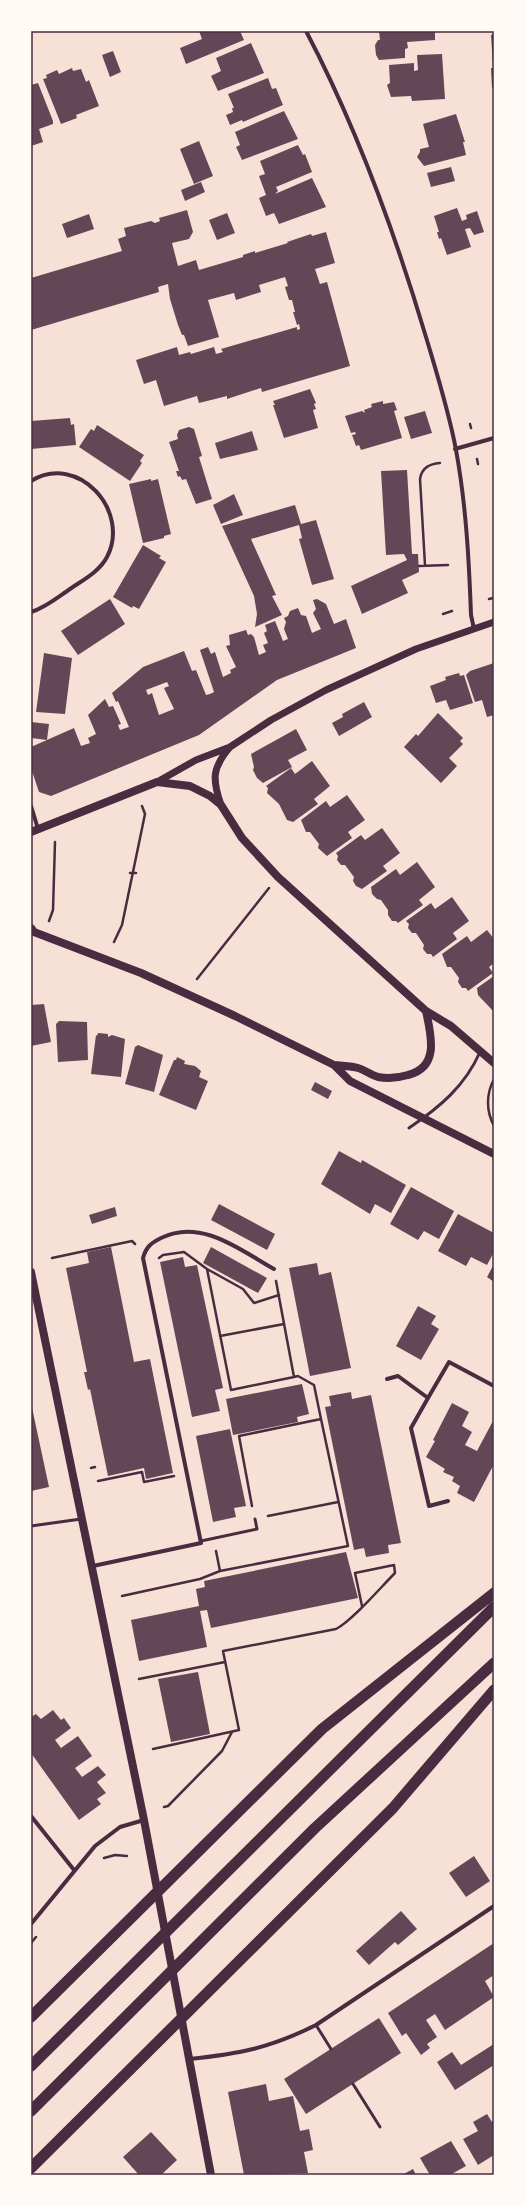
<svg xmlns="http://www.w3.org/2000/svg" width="525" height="2206" viewBox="0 0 525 2206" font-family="'Fira Sans Condensed',sans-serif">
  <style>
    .building { fill: #644757; fill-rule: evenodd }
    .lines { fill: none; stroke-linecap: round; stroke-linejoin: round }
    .path { stroke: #4a2c40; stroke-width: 2.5 }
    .service { stroke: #4a2c40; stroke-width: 3 }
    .minor { stroke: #4a2c40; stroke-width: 4 }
    .tertiary { stroke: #4a2c40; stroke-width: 7 }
    .secondary { stroke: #4a2c40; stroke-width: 8 }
    .trunk { stroke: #4a2c40; stroke-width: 11 }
    .neatline { fill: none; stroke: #4a2c40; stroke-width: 1.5 }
  </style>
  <rect width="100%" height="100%" fill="#f7e1d7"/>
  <!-- building -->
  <path class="building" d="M199 31H240L244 40 186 64 180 48 202 39Z
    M379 31H435V40L407 42 408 48 405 49V58L379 60 376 55 375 45 378 40H380Z
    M494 34V66H493L491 35Z
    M251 43 264 73 218 91 211 76 221 71 216 58Z
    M113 51 121 72 110 77 102 55Z
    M442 54 445 99 412 101 411 96 391 97 387 85 390 83 389 65 414 63V71L418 70 417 55Z
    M72 68 73 71 81 69 86 82 89 80 99 106 76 115 77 118 61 124 43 79 47 78 46 75 57 70 59 74Z
    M491 68H494V87L492 88Z
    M268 78 272 89 276 88 283 105 243 122 242 120 230 125 226 115 233 112 232 108H234L228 94Z
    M38 83 53 121V124L39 129 43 142 31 146V85Z
    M284 111 298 139 242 160 236 147 240 145 235 132Z
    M456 114 465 142H463L466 155 424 166 417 157 420 152V149L429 147 423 124Z
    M199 141 213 176 194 184 180 149Z
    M298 145 303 155 305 154 312 172 276 187 278 191 275 194 312 178 326 207 279 224 274 213 266 216 259 198 266 195 259 176 265 174 260 161Z
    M451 167 455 181 431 187 427 173Z
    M201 182 205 192 185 201 181 190Z
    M457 208 462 221 467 219 466 215 477 211 484 232 474 235 470 228 465 229 471 247 447 255 441 238 439 239 437 232H439L434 216Z
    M187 210 193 232 189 239 172 243 178 266 196 260 199 270 243 257V255L255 251V253L288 243 287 242 311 234 312 236 326 232 335 263 315 269 320 284 327 282 350 366 262 392 261 388 227 399V396L199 403 197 396 164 406 156 380 144 384 136 360 177 347 179 355 190 352 191 354 214 347 216 354 223 352 221 349 297 327V330L300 329 299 324 297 325 293 312H295L292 300H289L285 287 288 286 285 277 259 285 261 292 236 300 234 293 208 300 219 337 188 346 184 335H182L178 325 170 299 168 284 158 287 159 292 31 330V278L122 251 118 239 126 236 124 228 151 221 155 223 160 221 159 218Z
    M227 213 235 233 217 240 209 220Z
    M89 214 94 229 67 238 62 224Z
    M310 389 316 403 314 404 316 409 313 410 318 428 284 438 273 405H275L273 401Z
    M383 401V404L394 402 397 410 394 411 402 438 361 450 359 445 356 446 352 435 356 434 355 432 351 433 345 416 362 411 365 413 364 410 372 407 371 404Z
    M425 411 432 433 411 439 404 417Z
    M70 418 71 425 74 424 76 445 31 449V421Z
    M97 425 144 455 140 461 142 463 130 481 79 447 91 429 94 431Z
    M189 427 194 429 202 456 199 457 212 499 196 504 186 479 182 480 180 476 178 477 176 471H179L169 442 178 439 177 435 179 430Z
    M252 431 258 450 220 459 215 443Z
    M407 470 412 554H418L419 572 402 580 408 593 362 614 351 586 407 560 404 554 386 555 381 471Z
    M151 479V481L158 479 171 534 164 536V538L143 543 129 484Z
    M234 494 243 515 221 524 213 505Z
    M295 505 301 524 316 520 334 579 312 585 299 539 302 538 299 525 251 539 276 595 272 596 282 615 255 627 257 614 254 596 222 526Z
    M143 545 161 556 159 558 166 562 139 609 133 606 132 608 113 597Z
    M110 599 125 624 78 655 61 631Z
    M317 599 326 604 334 624 346 619 356 648 277 680 199 735 51 796 39 792 31 768V747L74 728 81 746 90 743 88 738 96 734 88 715 105 699 109 707 113 706 121 724 118 725 120 730 129 727 118 701 116 702 112 693 143 667 184 651 192 671 196 670 206 695 210 694 214 692 200 650 208 647 211 654 215 652 223 677 231 673 230 670 236 667 226 646 230 645 229 635 246 630 248 635 251 634 254 637 259 655 266 652 263 645 268 643 264 633 267 631 265 625 275 621 283 641 288 639 284 629 286 622 284 618 288 616 290 611 298 608 301 615 306 616 312 633 321 629 313 613 316 609 313 600ZM167 682 169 686 164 688 174 709 159 715 152 693 148 695 146 690Z
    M44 653 72 658 65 714 36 712Z
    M494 663V715L487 717 482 700 475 702 466 675 470 671Z
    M459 673 460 676 464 675 473 703 450 710 446 700 436 703 430 686 446 680 445 677Z
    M364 702 372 717 339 736 332 723 343 717 342 714Z
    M438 713 463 738 460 741 463 744 449 758 457 766 441 783 404 747 416 734 418 736Z
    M31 722 49 724 47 740 31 738Z
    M296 729 307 750 288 760 292 767 263 783 257 778 253 770 254 767 251 754Z
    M312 761 330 786 314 799 318 804 293 822 287 820 279 804 267 793 268 788 266 786 291 768 295 774Z
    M347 795 365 820 348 832 352 838 327 856 318 848 319 844 310 832H306L301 820 326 801 330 807Z
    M382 828 400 853 383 866 387 871 362 889 356 886 353 881 354 877 345 865H341L337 860 338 856 336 853 361 835 365 840Z
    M417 862 435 887 419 900 423 905 398 923 396 921H392L388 915V910L381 900 377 899 372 894 371 887 396 869 400 875Z
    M452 897 469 921 453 933 457 939 433 957 431 954H427L423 949 424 945 416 933H412L408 928 409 924 406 921 431 903 435 909Z
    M487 930 494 939V963L489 967 493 973 468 991 466 988H462L458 982 459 978 451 967H447L442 954 467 936 471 942Z
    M494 976V1012L478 995 477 988Z
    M44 1004 51 1042 31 1046V1005Z
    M59 1021 87 1022 88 1060 58 1062 56 1024Z
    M98 1033 108 1034V1037L112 1035 125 1039 121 1077 91 1074 96 1035 97 1036Z
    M138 1045 163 1055 154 1092 125 1084 135 1047Z
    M177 1057 185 1061 184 1064 195 1066 201 1071 199 1077 208 1081 196 1110 159 1095 174 1060H176Z
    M315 1082 332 1091 328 1099 311 1090Z
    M339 1151 361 1163 362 1160 406 1185 391 1213 375 1204 370 1214 321 1184Z
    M411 1187 454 1211 439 1239 424 1231 418 1240 390 1224Z
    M219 1204 275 1234 267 1250 211 1220Z
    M115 1207 117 1216 92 1224 89 1215Z
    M458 1214 494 1233V1252L487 1265 471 1257 466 1266 438 1251Z
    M111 1247 134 1362 150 1359 173 1473 146 1479 144 1468 108 1476 90 1389 88 1390 84 1372H87L66 1268 89 1263 87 1252Z
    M211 1247 267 1278 258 1293 203 1263Z
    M183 1257 185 1267 197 1265 223 1388 215 1390 220 1411 192 1417 160 1262Z
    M317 1263 319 1275 331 1272 351 1368 310 1376 289 1268Z
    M494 1264V1282L487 1277Z
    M418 1306 436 1316 431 1324 439 1329 421 1360 396 1346Z
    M302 1384 309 1414 297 1417 298 1422 233 1435 226 1399Z
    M351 1392 352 1399 371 1395 401 1543 388 1545 389 1553 366 1557 364 1548 354 1550 325 1407 331 1406 329 1396Z
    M31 1403 49 1487 31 1491Z
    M452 1403 469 1412 462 1426 472 1432 465 1445 477 1451 494 1419V1464L474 1502 457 1493 460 1486 452 1481 454 1477 443 1472 445 1469 426 1457 435 1441 433 1440Z
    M230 1429 246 1506 234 1508 236 1517 213 1522 196 1436Z
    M346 1552 358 1598 211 1628 207 1610 200 1611 207 1647 139 1661 131 1620 199 1606 196 1589 205 1587 204 1581Z
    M198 1672 210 1734 171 1742 158 1679Z
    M53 1710 61 1720 64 1718 71 1728 55 1740 61 1748 78 1736 92 1756 75 1768 82 1777 98 1766 106 1775 97 1782 106 1793 97 1799 101 1804 79 1820 31 1753V1717L36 1714 41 1719Z
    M474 1856 490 1881 466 1897 449 1873Z
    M401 1911 417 1929 398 1945 395 1942 369 1965 356 1951Z
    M494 1943V1975L485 1981 494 1997 445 2030 435 2014 426 2020 437 2037 427 2044 430 2048 421 2055 406 2033 402 2036 388 2013Z
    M379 2018 401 2053 306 2114 284 2079Z
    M494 2044V2065L455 2090 437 2062 452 2052 461 2065Z
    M266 2084 269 2101 293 2096 300 2131 309 2129 313 2150 304 2152 308 2173 244 2175 228 2092Z
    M487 2114 492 2122 494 2121V2155L478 2165 463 2139 478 2131 473 2122Z
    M151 2132 177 2160 161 2175H139L123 2157Z
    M451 2141 466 2166 450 2175H430L420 2158Z
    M413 2169 416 2175H402Z"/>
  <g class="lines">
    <!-- path -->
    <path class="path" d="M470 424 471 428
      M477 459 478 464
      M425 565 420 479C422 467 430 464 440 463
      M419 566 448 565
      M489 599 493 598
      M443 614 452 611
      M130 873H136
      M49 921 53 910 55 842
      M114 942 122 925 145 814 142 806
      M197 979 269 888
      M494 1079C486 1094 486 1111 494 1126
      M52 1258 132 1241 135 1244
      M159 1258 163 1255 184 1252 207 1269 243 1289 254 1303 279 1295
      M207 1269 231 1390 294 1377 276 1281
      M220 1336 284 1324
      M294 1377 298 1376 314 1385 321 1419
      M91 1468 95 1467
      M98 1481 142 1472 144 1482 174 1476
      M268 1516 338 1502
      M216 1551 220 1571 348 1546 321 1419 239 1436 252 1506
      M122 1596 200 1579 220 1571
      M139 1679 225 1662
      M153 1749 239 1730 223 1651 336 1629C353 1620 380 1588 395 1573L394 1565 355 1573 362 1606
      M164 1807 168 1806 222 1751 232 1732
      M104 1858 115 1855 127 1856
      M31 1943 36 1937"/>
    <!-- service -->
    <path class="service" d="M409 1128C440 1107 465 1086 480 1052
      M31 1526 81 1519
      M201 1541 257 1529 255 1519
      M316 2025 331 2049
      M353 2084 380 2127"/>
    <!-- minor -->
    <path class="minor" d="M306 31C357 128 395 233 426 337 437 374 449 412 456 450 466 504 469 560 471 615L474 629
      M455 449 494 438
      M31 481C78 452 131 511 107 557 99 572 83 580 70 589 58 597 45 608 31 612
      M31 806 38 829
      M387 1379 398 1376 428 1398 449 1362 494 1386
      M428 1398 411 1428 429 1506 448 1501
      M93 1566 201 1543 143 1258C146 1247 151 1243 161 1238 201 1218 240 1250 274 1269
      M31 1816 74 1870
      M31 1924 95 1846 120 1827 144 1820
      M189 2059C239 2054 270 2048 316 2025L494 1906"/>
    <!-- tertiary -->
    <path class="tertiary" d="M157 782 196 760 230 747 271 720 326 690 416 649 494 622
      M221 805C212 779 212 768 230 747"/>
    <!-- secondary -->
    <path class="secondary" d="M31 832 157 782 190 786 210 796 221 805 242 838 278 877 426 1011 451 1026 494 1063
      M31 928 34 932 141 973 235 1016 334 1065 350 1081 494 1154
      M334 1065C341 1066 351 1066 358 1068 365 1070 371 1075 378 1077 389 1079 398 1078 408 1075 440 1067 431 1035 426 1011
      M31 1272 144 1820 211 2175"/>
    <!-- trunk -->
    <path class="trunk" d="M31 2017 322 1729 494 1593
      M31 2066 494 1607
      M31 2111 315 1828 494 1663
      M31 2168 393 1808 494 1690"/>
  </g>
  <!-- border -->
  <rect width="525" height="2206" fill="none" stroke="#fffaf5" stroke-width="64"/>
  <rect x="32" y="32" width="461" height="2142" class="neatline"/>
</svg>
